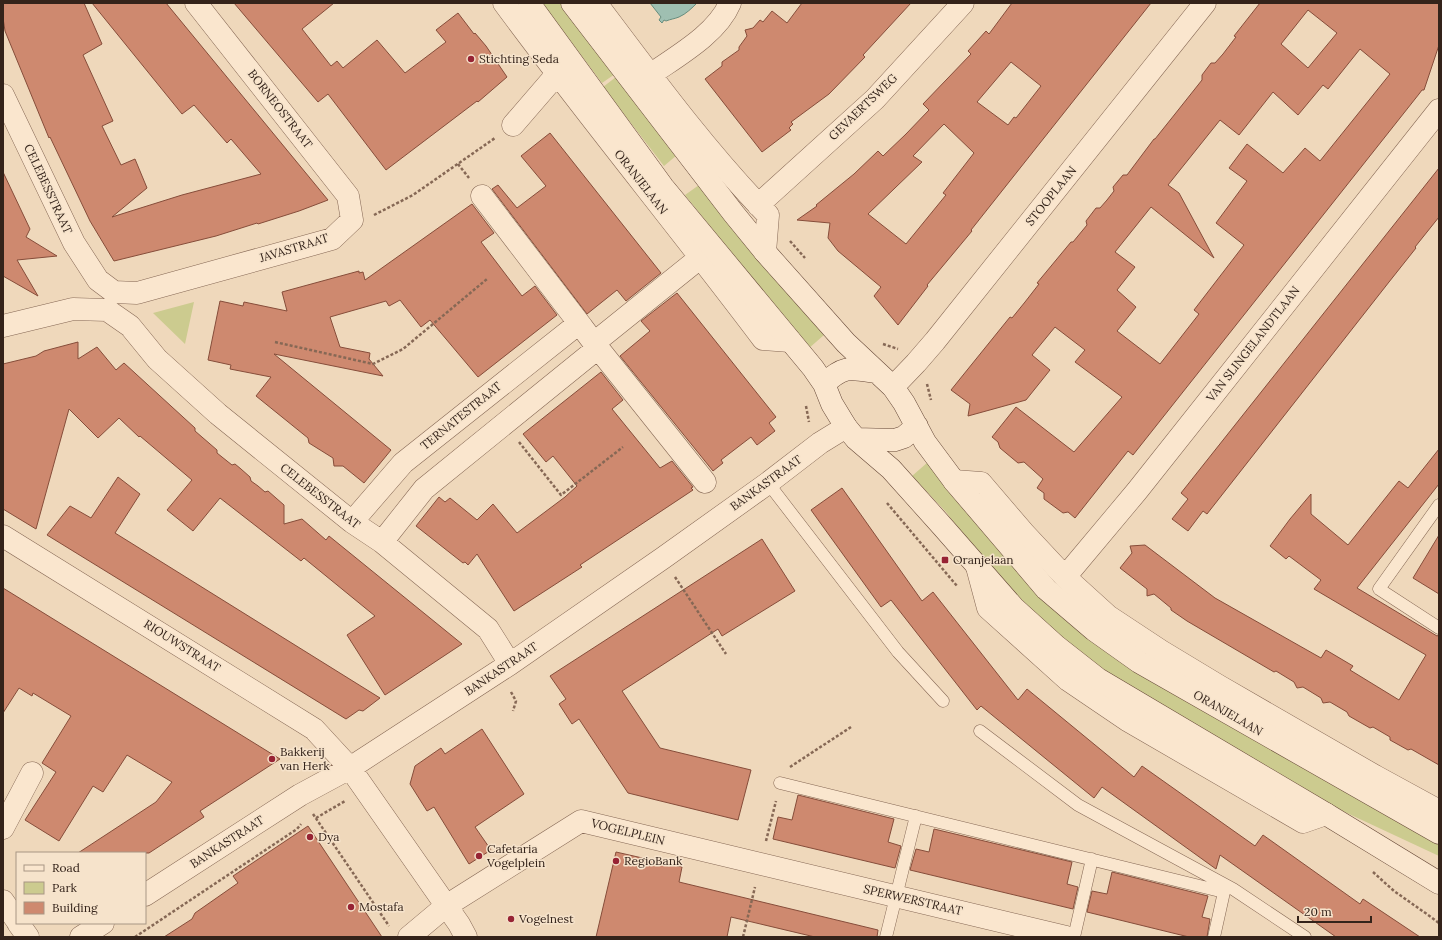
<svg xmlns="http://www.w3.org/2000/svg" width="1442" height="940" viewBox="0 0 1442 940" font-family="Lora,serif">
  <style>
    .green { fill: #cccb8f }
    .water { fill: #9fbfb1; stroke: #678d7e }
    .building { fill: #ce896f; stroke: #864d3a; fill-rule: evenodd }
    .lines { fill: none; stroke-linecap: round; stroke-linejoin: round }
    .lane-casing { stroke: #866855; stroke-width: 13 }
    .street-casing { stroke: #866855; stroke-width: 23 }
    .secondary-casing { stroke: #674938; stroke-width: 23 }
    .path { stroke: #866855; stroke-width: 2.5; stroke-dasharray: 3 2; stroke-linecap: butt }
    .lane { stroke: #fae6ce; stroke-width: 12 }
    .street { stroke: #fae6ce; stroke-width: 22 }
    .secondary { stroke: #fae6ce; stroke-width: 22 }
    .poi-dot { fill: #972334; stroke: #f6e3cb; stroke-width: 1.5 }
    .labels { text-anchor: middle; stroke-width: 3; stroke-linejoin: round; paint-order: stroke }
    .poi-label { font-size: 12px; fill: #34231a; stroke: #f6e3cb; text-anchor: start }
    .street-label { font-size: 12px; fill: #34231a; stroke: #f6e3cb }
  </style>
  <rect width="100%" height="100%" fill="#efd8bb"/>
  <!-- green -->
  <path class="green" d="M542 3H562L615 74 602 83Z
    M616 77 677 155 664 166 603 87Z
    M699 185 824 335 808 349 685 195Z
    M194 302 185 344 153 313Z
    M928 462 985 532 1289 757 1439 844V856L1334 807 1097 667 1037 617 968 541 946 512 912 476Z"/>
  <!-- water -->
  <path class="water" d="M650 3H697C692 8 686 14 679 17 674 19 671 19 666 21L664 20 662 23 659 20 661 17Z"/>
  <!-- building -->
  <path class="building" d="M3 3H84L102 44 83 55 113 121 102 126 121 165 135 159 147 188 112 217 182 195 261 174 231 139 227 143 194 105 182 114 92 3H166L328 200 299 211 258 224 257 223 216 236 114 261 90 221 50 137 49 138 5 31 3 18Z
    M234 3H334L302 29 331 66 337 61 343 68 377 40 405 73 446 42 436 30 458 13 474 34 475 33 486 46 507 77 478 102 477 101 386 170 328 94 318 102Z
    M802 3H911L863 55 865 57 829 94 791 122 793 124 789 128 791 130 762 152 705 79 722 66V62L739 50V47L747 36 745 30 753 28 760 20 763 22 772 11 787 23Z
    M1012 3H1151L971 230 972 231 927 285 928 286 898 325 874 296 881 287 838 251 828 238 830 223 797 220 817 206 816 205 854 174 878 151 883 156 906 134 929 110 923 104 971 54 968 51 986 31 989 34ZM1011 62 1041 86 1016 118 1014 117 1008 125 977 102ZM944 124 974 153 943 193 946 195 906 244 868 214 922 162 913 156Z
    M1260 3H1439V45L1424 90H1422L1419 94 1133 455 1128 451 1075 518 1068 512 1063 513 1044 499V493L1037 488 1043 479 1024 462 1018 463 1000 448 998 442 992 437 1016 407 1074 452 1122 397 1075 362 1085 350 1055 327 1032 355 1050 370 1026 400 968 416 970 404 951 390 1010 317 1012 318 1025 302 1039 284 1037 283 1071 242H1073L1087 225 1086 221 1096 208H1100L1107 200 1114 191 1113 187 1123 175H1127L1154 139H1155L1175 114 1202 80V75L1211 63H1215L1223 54 1236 37 1234 36ZM1308 10 1337 33 1308 68 1281 44ZM1360 49 1390 74 1320 161 1305 148 1283 173 1247 144 1229 168 1247 181 1216 223 1244 245 1194 310 1199 314 1160 364 1117 331 1136 307 1117 290 1135 267 1115 252 1151 207 1214 258 1179 193 1168 185 1220 120 1239 135 1273 92 1298 115 1323 85 1328 89Z
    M550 133 661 273 626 301 617 290 587 314 492 189 498 185 517 208 546 186 521 156Z
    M1439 168V217L1415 247 1416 248 1389 282 1207 514 1203 511 1188 531 1172 519 1188 499 1181 493Z
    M3 172 30 229 26 237 57 256 17 260 38 296 3 276Z
    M472 204 494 233 481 242 522 296 535 286 557 315 478 377 430 320 421 327 400 300 389 306 386 301 330 317 340 347 370 353 369 359 383 376 274 354 391 450 364 483 343 466H334L333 458 309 443 308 438 256 396 271 377 230 369 231 365 208 360 220 301 243 306 244 302 287 311 282 292 359 271V273L363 272 365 280Z
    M677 293 776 417 769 423 775 431 757 445 751 437 721 460 723 463 713 471 620 356 650 331 641 321Z
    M78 342V359L97 347 116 370 124 363 195 428V431L217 450V453L232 465 235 464 241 469 250 477 251 481 258 486 265 492 268 491 284 505V524L302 519 326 540 329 536 462 644 385 695 347 635 375 616 304 558 301 561 220 498 193 531 167 510 192 480 140 436 139 437 119 418 98 438 69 409 36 529 3 509V364L36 356 44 351Z
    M601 372 623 400 612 409 660 468 672 461 693 487 691 488 693 490 580 565 582 567 514 611 477 554 468 565 465 562 463 563 416 526 439 497 445 502 450 498 477 520 493 504 517 533 565 497 577 486 553 456 546 462 523 434Z
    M1439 449V484L1357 588 1437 636 1439 635V765L1411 749 1408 750 1390 740V737L1373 727 1370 728 1349 716 1347 712 1330 702 1323 703 1321 698 1303 687 1297 688 1294 682 1276 671 1274 672 1187 621 1171 610V608L1154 594 1147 596V589L1120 568 1132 553 1130 546 1145 545 1215 598 1321 658 1326 650 1353 666 1350 670 1399 700 1426 655 1314 589 1321 580 1289 556 1286 559 1270 546 1290 519 1311 494V514L1348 545 1399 481 1408 488Z
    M118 477 140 494 115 533 380 698 363 711 359 710 346 719 47 535 70 506 91 518Z
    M842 488 922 601 933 592 1018 700 1027 689 1134 777 1142 766 1255 846 1263 835 1360 904 1363 899 1420 937H1336L1220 855 1216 869 1102 787 1094 798 981 706 977 710 891 600 881 607 811 510Z
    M1439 535V594L1413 578Z
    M762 539 795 591 722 636 718 629 622 691 660 748 751 770 738 820 628 793 579 719 572 724 559 704 566 699 550 676Z
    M3 588 225 725 280 759 200 811 204 817 149 853H78L156 802 172 782 127 755 103 792 93 786 59 841 25 820 56 772 42 763 71 716 33 693 32 696 19 688 3 713Z
    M482 729 524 794 475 827 491 850 469 864 434 807 427 811 410 784 415 766 441 748 445 754Z
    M798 795 894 819 888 842 901 846 895 868 773 839 778 817 792 820Z
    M308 826 382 937H164L192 919 195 913 238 883 233 876Z
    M934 829 1072 862 1067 884 1078 887 1073 909 910 870 916 849 929 852Z
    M616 852 682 867 679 882 878 930 877 937H815L731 917 727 937H596Z
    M1112 872 1208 896 1202 917 1210 919 1207 937H1189L1087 912 1092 891 1107 894Z"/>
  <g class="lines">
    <!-- lane casing -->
    <g class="lane-casing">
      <path id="lane" d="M768 483 898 652 943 701
        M1439 505 1379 589 1439 628
        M980 731 1078 805 1233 889 1305 937
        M780 783 1224 892 1214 937
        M886 937 916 816
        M1074 937 1092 859"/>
    </g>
    <!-- street casing -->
    <g class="street-casing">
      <path id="street" d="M504 3C588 117 678 226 763 339L790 341
        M596 3C651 76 705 150 768 215L765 252
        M650 75C677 56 717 34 730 3
        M3 95 74 243 98 280 114 292 137 293 332 239 352 220 348 196 196 3
        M513 125 557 74
        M482 196 582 327
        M758 205 875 99 963 3
        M701 257 594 343 705 482
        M3 326 73 309 107 310 130 326 157 359 218 414 352 522 382 542 488 629 510 664
        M893 387 916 363 935 341 1205 3
        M954 481 981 483 1023 532 1065 577 1108 616 1161 651 1219 686 1375 776 1439 811
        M352 522 403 463 573 328 582 327 594 343 593 352 424 489 382 542
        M3 536 314 729 350 768 459 924 466 937
        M977 567 988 608 1068 680 1127 720 1303 822 1326 814
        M1065 577 1137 491 1439 110
        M3 828 32 773
        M145 895 300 795 350 768 510 664 663 558 768 483 820 443 846 427
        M3 901 17 921
        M18 923 28 937
        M81 937 103 923
        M409 937 446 906 581 821 1066 937"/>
    </g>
    <!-- secondary casing -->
    <g class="secondary-casing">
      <path id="secondary" d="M529 3 663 187 813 368 824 384 832 404 846 427 856 439 891 469 943 527 1014 608 1056 646 1098 679 1326 814 1439 883
        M572 3 734 214 765 252 846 343 893 387 904 403 925 442 954 481 1046 589 1094 630 1139 662 1439 833
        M824 384C844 365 850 368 876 372
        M856 439 895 440 904 437 917 426"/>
    </g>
    <!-- path -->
    <path class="path" d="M458 164 469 178
      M374 215 413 195 495 138
      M790 241 805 258
      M275 342 373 364 403 349 487 279
      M883 344 898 349
      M927 384 931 400
      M806 406 809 422
      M519 442 561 495 623 447
      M887 503 957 586
      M675 577 726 654
      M511 692 516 701 513 711
      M790 767 851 727
      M313 814 389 926
      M316 818 345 801
      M766 841 776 801
      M1373 872 1394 891 1431 917 1439 923
      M135 937 297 829 301 824
      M743 937 755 887"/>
    <!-- lane -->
    <use href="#lane" class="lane"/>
    <!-- street -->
    <use href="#street" class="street"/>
    <!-- secondary -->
    <use href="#secondary" class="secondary"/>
  </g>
  <!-- markers -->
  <g class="poi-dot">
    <circle cx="471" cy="59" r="4"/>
    <rect x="941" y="556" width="8" height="8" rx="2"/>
    <circle cx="272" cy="759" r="4"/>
    <circle cx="310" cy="837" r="4"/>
    <circle cx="479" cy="856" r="4"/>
    <circle cx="616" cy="861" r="4"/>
    <circle cx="351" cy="907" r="4"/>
    <circle cx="511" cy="919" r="4"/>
  </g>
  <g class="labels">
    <!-- poi labels -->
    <g class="poi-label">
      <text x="479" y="63">Stichting Seda</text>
      <text x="953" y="564">Oranjelaan</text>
      <text x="280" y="756">Bakkerij<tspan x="280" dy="14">van Herk</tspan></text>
      <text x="318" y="841">Dya</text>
      <text x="487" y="853">Cafetaria<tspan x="487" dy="14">Vogelplein</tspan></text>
      <text x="624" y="865">RegioBank</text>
      <text x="359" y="911">Mostafa</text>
      <text x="519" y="923">Vogelnest</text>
    </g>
    <!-- street labels -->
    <g class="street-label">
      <text transform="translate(863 107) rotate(-44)" y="4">GEVAERTSWEG</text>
      <text transform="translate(280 109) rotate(52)" y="4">BORNEOSTRAAT</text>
      <text transform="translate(641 182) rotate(52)" y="4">ORANJELAAN</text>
      <text transform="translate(48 189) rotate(65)" y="4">CELEBESSTRAAT</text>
      <text transform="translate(1051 196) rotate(-51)" y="4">STOOPLAAN</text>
      <text transform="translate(294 248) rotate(-17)" y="4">JAVASTRAAT</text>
      <text transform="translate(1253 344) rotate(-52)" y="4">VAN SLINGELANDTLAAN</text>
      <text transform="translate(461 416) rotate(-39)" y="4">TERNATESTRAAT</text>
      <text transform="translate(766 483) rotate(-36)" y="4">BANKASTRAAT</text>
      <text transform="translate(320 496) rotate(38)" y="4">CELEBESSTRAAT</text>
      <text transform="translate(182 646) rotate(32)" y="4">RIOUWSTRAAT</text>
      <text transform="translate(501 669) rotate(-34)" y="4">BANKASTRAAT</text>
      <text transform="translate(1228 713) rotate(30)" y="4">ORANJELAAN</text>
      <text transform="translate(628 832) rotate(14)" y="4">VOGELPLEIN</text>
      <text transform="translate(227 842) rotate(-33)" y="4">BANKASTRAAT</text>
      <text transform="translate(913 900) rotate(13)" y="4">SPERWERSTRAAT</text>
    </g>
  </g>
  <!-- border -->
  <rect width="1442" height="940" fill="none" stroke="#34231a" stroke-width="8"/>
  <!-- legend -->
  <rect x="16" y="852" width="130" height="72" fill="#f6e3cb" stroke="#a89684"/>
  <rect x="24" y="865" width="20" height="6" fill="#fae6ce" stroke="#a89684"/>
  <text x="52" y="872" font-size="12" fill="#34231a">Road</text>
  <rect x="24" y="882" width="20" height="12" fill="#cccb8f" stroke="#a89684"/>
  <text x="52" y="892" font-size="12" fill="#34231a">Park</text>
  <rect x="24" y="902" width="20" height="12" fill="#ce896f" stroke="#a89684"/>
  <text x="52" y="912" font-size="12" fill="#34231a">Building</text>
  <!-- scale -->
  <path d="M1298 916v6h73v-6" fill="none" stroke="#34231a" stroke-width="2"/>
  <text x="1304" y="916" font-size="12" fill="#34231a" stroke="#f6e3cb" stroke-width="3" paint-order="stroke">20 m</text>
</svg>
